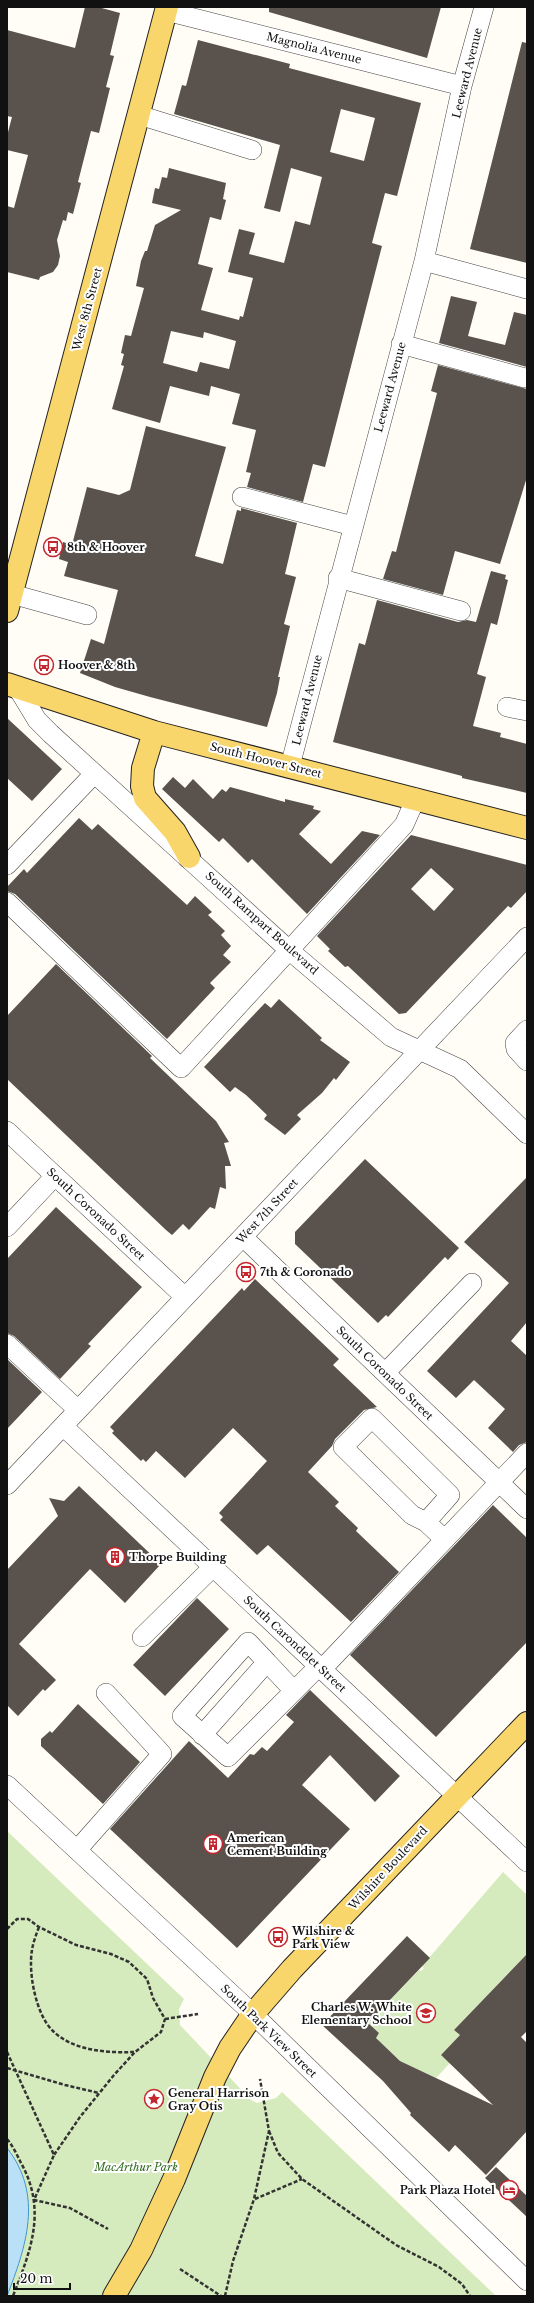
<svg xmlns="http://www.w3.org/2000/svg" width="534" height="2303" viewBox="0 0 534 2303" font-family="'Libre Baskerville',serif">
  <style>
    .green { fill: #d5ebbd }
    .water { fill: #b9e0f7; stroke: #3f96cf }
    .building { fill: #5a524d; fill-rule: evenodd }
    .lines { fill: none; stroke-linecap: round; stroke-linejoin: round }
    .minor-casing { stroke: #444; stroke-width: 20 }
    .major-casing { stroke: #222; stroke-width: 24 }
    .path { stroke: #333; stroke-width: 2.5; stroke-dasharray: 4 2; stroke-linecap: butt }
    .minor { stroke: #fff; stroke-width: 19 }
    .major { stroke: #f9d66b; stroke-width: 22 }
    .labels { text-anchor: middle; stroke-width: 4; stroke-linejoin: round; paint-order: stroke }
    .street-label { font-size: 11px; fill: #111; stroke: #fff }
    .poi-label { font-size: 11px; font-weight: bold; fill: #111; stroke: #fff; text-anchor: start }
    .park-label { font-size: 11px; font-style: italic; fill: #2f6b1f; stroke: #fff }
  </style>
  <rect width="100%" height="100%" fill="#fffdf5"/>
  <!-- green -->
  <path class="green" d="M7 1831 184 1999 179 2009 180 2025 251 2100 257 2103 276 2098 282 2092 496 2296H7Z
    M503 1872 527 1895V1965L521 1960 454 2030 460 2035 441 2055 450 2063 436 2078 400 2061 376 2038 379 2033 368 2023 419 1970 421 1971 424 1968 422 1966Z"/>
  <!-- water -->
  <path class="water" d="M7 2148C44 2195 26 2247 7 2296Z"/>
  <!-- building -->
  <path class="building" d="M85 7H98L120 13 110 55 114 56 106 87 110 88 99 133 91 131 78 182 81 183 73 214 68 212 66 221 63 220 57 240 60 256 58 265 53 272 40 277 39 280 7 272V206L14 208 28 155 7 150V136L12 117 7 116V30L75 48Z
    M269 7H441L427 58 269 12Z
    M198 40 290 64 289 68 421 103 397 196 385 193 372 243 382 246 325 467 313 464 303 502 247 487 251 473 246 472 256 430 232 424 240 394 211 386 209 396 170 386 160 423 112 409 124 366 121 365 124 354 121 353 125 335 131 336 144 288 136 286 141 261 145 251H147L155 225 181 210 152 203 155 188 159 189 162 177 167 178 169 168 226 183 223 199 226 200 221 220 210 217 198 264 213 268 201 310 239 320 240 316 243 317 253 278 228 272 239 229 255 233 249 254 284 263 295 221 310 225 322 177 291 168 280 212 264 208 280 145 174 114 182 85 186 86ZM341 109 375 118 364 161 330 152ZM171 331 203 338 204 332 236 341 229 369 200 362 197 372 163 363Z
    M522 42 527 43V263L470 249Z
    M451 296 477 302 468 336 505 345 514 312 527 315V367L439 343Z
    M438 365 527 389V477L500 564 455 551 443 595 383 579 392 551 396 552 437 393 431 391Z
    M146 426 226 447 195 556 223 564 237 510 241 511V508L297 523 285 574 296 577 284 624 290 626 278 677H280L277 693 267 727 150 697 115 687 80 673 91 639 104 644 118 590 64 576 68 562 59 559 63 542 72 545 87 487 119 495 130 490Z
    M491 571 506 575 505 579 508 580 497 625 491 623 477 674 486 677 473 726 501 733 500 737 527 744V793L462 778V776L333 742 359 643 365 645 377 600 458 622 467 620 476 622Z
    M7 718 62 769 32 801 7 778Z
    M173 777 185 788 193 779 213 799 222 789 226 792 230 787 285 802V799L314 806 313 809 321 811 299 834 331 864 362 831 380 835 307 914 252 859 248 863 223 838 219 842 162 789Z
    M79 818 92 830 98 824 187 905 195 896 212 912 208 915 225 931 221 935 231 946 223 955 231 962 210 983 215 988 167 1039 15 894 7 891V887L24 869 27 873Z
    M411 835 527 865V891L511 908 508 906 406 1013 399 1014 348 966 345 967 328 951 330 949 317 936ZM431 868 454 889 434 911 411 889Z
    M56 964 152 1056 150 1058 216 1121 229 1142 224 1143 231 1166H225L226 1189 220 1187 215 1209 210 1207 189 1230 183 1224 172 1235 166 1230 7 1079V1016Z
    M279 999 322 1038 320 1040 350 1062 336 1080 334 1078 322 1093 297 1115 301 1119 285 1135 264 1119 267 1115 246 1095 235 1087 230 1092 204 1067 265 1003 271 1008Z
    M365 1159 459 1248 448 1260 445 1257 388 1317 386 1315 378 1323 295 1244V1232Z
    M527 1177V1322L511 1341 527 1356V1442L519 1445 513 1452 488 1428 505 1409 474 1380 456 1398 427 1371 509 1283 464 1242Z
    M56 1207 142 1287 88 1344 91 1346 60 1379 14 1336 7 1333V1259Z
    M255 1279 339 1359 333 1365 377 1407 364 1410 335 1439 332 1446 308 1472 339 1502 335 1506 358 1528 356 1531 399 1572 351 1622 268 1545 257 1555 220 1520 223 1517 219 1513 267 1461 233 1428 185 1478 156 1451 146 1462 143 1459 141 1461 112 1433 114 1431 110 1427 242 1288 244 1291Z
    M7 1359 42 1392 7 1429Z
    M79 1486 161 1564 125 1603 90 1569 19 1644 56 1680 45 1691 43 1689 18 1716 7 1705V1570L58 1516 49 1498 64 1501Z
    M493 1505 527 1538V1642L436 1737 350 1655Z
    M197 1598 229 1629 165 1696 133 1665Z
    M310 1690 400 1776 375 1802 330 1755 302 1785 350 1829 237 1948 110 1829 189 1741 228 1778 250 1754 254 1755 262 1747 267 1751 294 1722 286 1715Z
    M78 1704 140 1762 103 1804 41 1746V1739L50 1731 52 1733Z
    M407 1936 430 1958 368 2023 379 2033 376 2038 400 2061 493 2105 441 2055 460 2035 454 2030 527 1954V2031L521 2037 527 2043V2131L486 2175 455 2145 449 2152 410 2115 411 2113 383 2081 322 2025Z
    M496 2167 527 2196V2217L485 2178Z"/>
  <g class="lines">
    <!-- minor casing -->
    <g class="minor-casing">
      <path id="minor" d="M166 11 462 86
        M139 115 252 150
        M424 261 527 289
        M401 344 525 378
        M242 497 353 526
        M338 578 461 611
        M12 594 87 615
        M17 687 37 720 51 734 289 950 391 1037 460 1069 527 1134
        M507 707 527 711
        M290 766 424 261 462 86 484 7
        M7 865 94 774
        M7 902 181 1068 404 825 416 798
        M527 1030 515 1043 516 1049 527 1061
        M7 1131 185 1297
        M7 1227 55 1176
        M243 1237 527 1509
        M7 1344 78 1410
        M385 1373 472 1283
        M63 1426 527 1862
        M7 1485 527 937
        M426 1522 450 1495 372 1418 343 1447 412 1515 426 1522 444 1539
        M142 1637 213 1567
        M267 1662 248 1642 182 1716 228 1757 319 1666
        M322 1669 527 1453
        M202 1735 267 1662 294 1691
        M7 1785 253 2014 527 2281
        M77 1850 162 1754 106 1693"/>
    </g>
    <!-- major casing -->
    <g class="major-casing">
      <path id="major" d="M7 611 167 7
        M7 684 154 732 527 828
        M154 732 143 768 142 786 145 798 175 832 189 857
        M114 2296 141 2250 174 2179 215 2077 230 2048 253 2014 292 1969 527 1723"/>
    </g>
    <!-- path -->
    <path class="path" d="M39 1927C36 1935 33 1943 32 1950 28 1973 36 2015 53 2031 73 2051 108 2053 134 2052
      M7 1929 17 1919H28L39 1927 76 1945 111 1954 129 1962 147 1979 153 1998 165 2019 161 2032 135 2052 114 2075 80 2117 54 2155
      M165 2019 198 2014
      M7 2052 54 2155 34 2200 70 2208 108 2229
      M7 2068 65 2085 99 2093
      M269 2131 278 2153 302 2179 396 2245 439 2267 462 2284 470 2296
      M7 2139C13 2146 17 2155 21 2163 47 2210 31 2250 13 2296
      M255 2199 302 2179
      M180 2269 221 2296
      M225 2296 233 2261 254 2199 269 2131 260 2079"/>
    <!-- minor -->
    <use href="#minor" class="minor"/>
    <!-- major -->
    <use href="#major" class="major"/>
  </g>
  <!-- icons -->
  <defs>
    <g id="bus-ring" transform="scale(1)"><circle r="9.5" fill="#fff" stroke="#c4262e" stroke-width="1.5"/><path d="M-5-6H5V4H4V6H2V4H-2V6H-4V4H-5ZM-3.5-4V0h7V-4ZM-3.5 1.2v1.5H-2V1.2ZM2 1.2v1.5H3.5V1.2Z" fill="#c4262e"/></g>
    <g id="building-ring" transform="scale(1)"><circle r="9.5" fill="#fff" stroke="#c4262e" stroke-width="1.5"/><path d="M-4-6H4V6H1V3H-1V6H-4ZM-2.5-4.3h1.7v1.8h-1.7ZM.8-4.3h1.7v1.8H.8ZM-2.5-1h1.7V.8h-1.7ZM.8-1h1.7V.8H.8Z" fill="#c4262e"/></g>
    <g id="school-ring" transform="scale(1)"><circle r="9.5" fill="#fff" stroke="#c4262e" stroke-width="1.5"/><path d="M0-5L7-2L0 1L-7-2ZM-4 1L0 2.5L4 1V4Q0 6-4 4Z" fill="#c4262e"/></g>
    <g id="sight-ring" transform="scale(1)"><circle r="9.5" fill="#fff" stroke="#c4262e" stroke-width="1.5"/><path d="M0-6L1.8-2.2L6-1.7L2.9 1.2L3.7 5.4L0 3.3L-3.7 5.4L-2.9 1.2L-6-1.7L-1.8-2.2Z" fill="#c4262e"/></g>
    <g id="hotel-ring" transform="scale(1)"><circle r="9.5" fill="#fff" stroke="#c4262e" stroke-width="1.5"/><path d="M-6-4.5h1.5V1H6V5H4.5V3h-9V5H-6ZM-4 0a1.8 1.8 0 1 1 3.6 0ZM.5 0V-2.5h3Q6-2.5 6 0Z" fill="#c4262e"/></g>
  </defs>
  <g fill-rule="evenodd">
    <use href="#bus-ring" x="53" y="547"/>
    <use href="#bus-ring" x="44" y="665"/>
    <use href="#bus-ring" x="246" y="1272"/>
    <use href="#building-ring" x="115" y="1557"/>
    <use href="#building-ring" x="213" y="1844"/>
    <use href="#bus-ring" x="278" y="1937"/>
    <use href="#school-ring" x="426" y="2013"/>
    <use href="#sight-ring" x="154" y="2099"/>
    <use href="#hotel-ring" x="509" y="2190"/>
  </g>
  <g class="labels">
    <!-- street labels -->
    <g class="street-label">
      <text transform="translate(314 48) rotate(14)" y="4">Magnolia Avenue</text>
      <text transform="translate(467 73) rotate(-76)" y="4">Leeward Avenue</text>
      <text transform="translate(87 309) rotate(-75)" y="4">West 8th Street</text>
      <text transform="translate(390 387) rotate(-75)" y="4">Leeward Avenue</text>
      <text transform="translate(307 700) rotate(-76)" y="4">Leeward Avenue</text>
      <text transform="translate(266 760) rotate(14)" y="4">South Hoover Street</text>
      <text transform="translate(262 923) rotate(42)" y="4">South Rampart Boulevard</text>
      <text transform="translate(267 1211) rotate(-47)" y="4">West 7th Street</text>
      <text transform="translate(96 1214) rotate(43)" y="4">South Coronado Street</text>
      <text transform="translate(385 1373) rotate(44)" y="4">South Coronado Street</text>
      <text transform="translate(295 1644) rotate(43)" y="4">South Carondelet Street</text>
      <text transform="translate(388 1868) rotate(-47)" y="4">Wilshire Boulevard</text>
      <text transform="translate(269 2031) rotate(44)" y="4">South Park View Street</text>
    </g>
    <!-- poi labels -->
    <g class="poi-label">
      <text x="67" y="551">8th &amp; Hoover</text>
      <text x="58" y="669">Hoover &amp; 8th</text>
      <text x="260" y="1276">7th &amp; Coronado</text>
      <text x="129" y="1561">Thorpe Building</text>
      <text x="227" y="1842">American<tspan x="227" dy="13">Cement Building</tspan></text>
      <text x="292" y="1935">Wilshire &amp;<tspan x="292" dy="13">Park View</tspan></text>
      <text x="412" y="2011" text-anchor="end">Charles W. White<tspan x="412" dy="13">Elementary School</tspan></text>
      <text x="168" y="2097">General Harrison<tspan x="168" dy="13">Gray Otis</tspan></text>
      <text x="495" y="2194" text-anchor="end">Park Plaza Hotel</text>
    </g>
    <!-- park labels -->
    <g class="park-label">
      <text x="136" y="2171">MacArthur Park</text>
    </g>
  </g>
  <!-- border -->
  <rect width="534" height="2303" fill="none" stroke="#111111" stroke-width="16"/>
  <!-- scale -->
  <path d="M14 2283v6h56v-6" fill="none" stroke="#111111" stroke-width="2"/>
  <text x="20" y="2283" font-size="12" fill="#111111" stroke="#ffffff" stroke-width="3" paint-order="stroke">20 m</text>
</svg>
